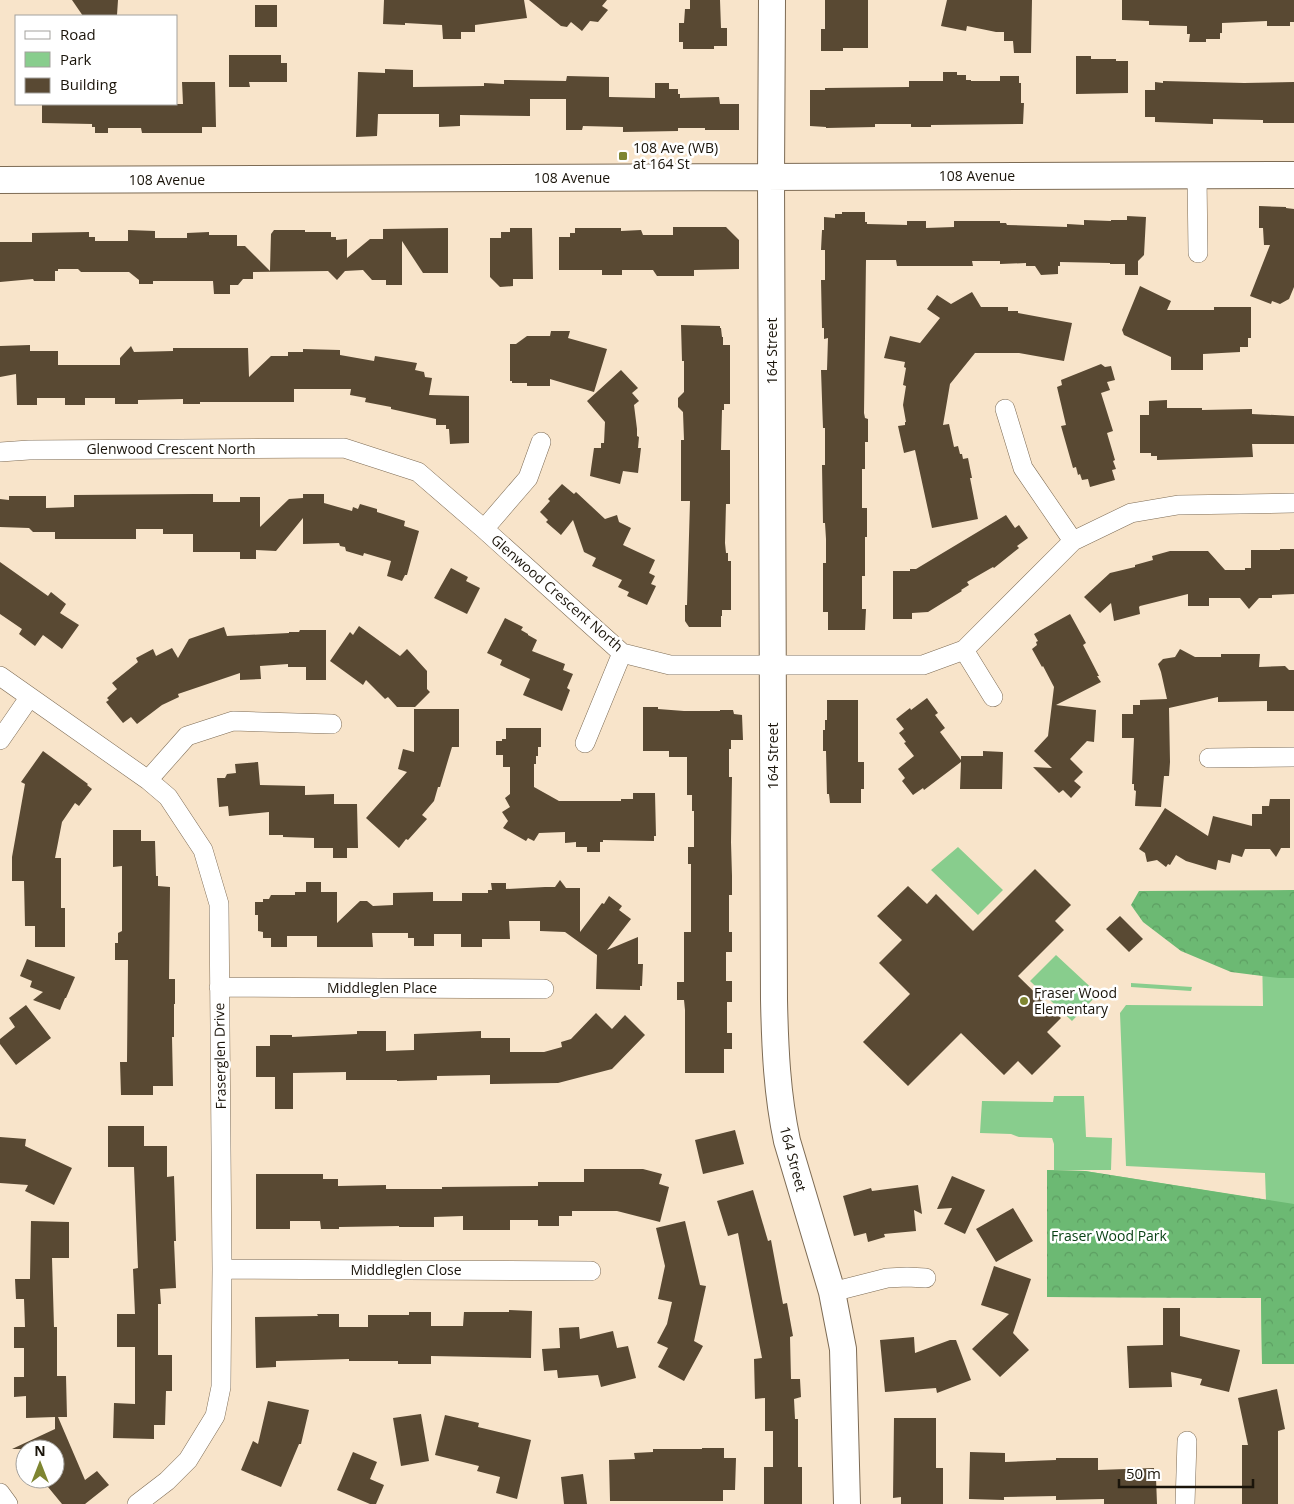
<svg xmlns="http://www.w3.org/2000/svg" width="1294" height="1504" viewBox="0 0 1294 1504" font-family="'Open Sans',sans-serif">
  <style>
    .green { fill: #88cd8d }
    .forest { fill: url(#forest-crowns) }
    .building { fill: #594933 }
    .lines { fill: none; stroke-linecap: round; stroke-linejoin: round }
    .street-casing { stroke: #7d6b54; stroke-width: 20 }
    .secondary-casing { stroke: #7d6b54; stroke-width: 28 }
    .street { stroke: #fff; stroke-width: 19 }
    .secondary { stroke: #fff; stroke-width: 26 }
    .poi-dot { fill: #7e8531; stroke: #fff; stroke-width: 2 }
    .labels { text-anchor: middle; stroke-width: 5; stroke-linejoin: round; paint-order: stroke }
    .poi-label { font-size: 14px; fill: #1a140a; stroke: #fff; text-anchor: start }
    .street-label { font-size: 14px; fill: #1a140a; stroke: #fff }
    .park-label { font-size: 14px; fill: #094215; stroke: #fff }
  </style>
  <defs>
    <pattern id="forest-crowns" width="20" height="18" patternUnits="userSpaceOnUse" patternTransform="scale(1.25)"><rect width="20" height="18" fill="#6cb973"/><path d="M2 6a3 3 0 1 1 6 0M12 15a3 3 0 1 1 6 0" fill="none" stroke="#5d9e62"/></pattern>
  </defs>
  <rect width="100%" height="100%" fill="#f8e4ca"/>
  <!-- green -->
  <path class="green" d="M958 847 1003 890 978 915 931 870Z
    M1261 897H1294V1364H1262L1261 1298 1047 1297V1170L1085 1171 1266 1200 1265 1173 1126 1166 1120 1013 1126 1005 1263 1006Z
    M1056 955 1098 994 1072 1021 1030 981Z
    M1131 983 1192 987 1191 991 1131 987Z
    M1054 1096H1084L1086 1137 1112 1138 1111 1170H1054V1144L1052 1138 1019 1137 1011 1134 980 1133 982 1101 1053 1102Z"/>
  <!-- forest -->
  <path class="forest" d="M1294 890V978H1279L1231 972 1181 951 1143 922 1131 905 1139 891Z
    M1047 1170 1085 1171 1294 1204V1364H1262L1261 1298 1047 1297Z"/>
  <!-- building -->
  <path class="building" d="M72 0H118L117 15 83 16Z
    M384 0H524L527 18 475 25V32H461V39H443L442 25 405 23V25L383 24Z
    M529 0H607L602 6 608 10 598 22 590 21 582 31 571 22 567 27 561 26Z
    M690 0H720L721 28H727V46H714V49H683V42H679V23H684L685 9H690Z
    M825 0H868V48H843V51H821V29H825Z
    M947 0H1032L1031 53H1014L1013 41H1004V32H996L967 26 966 31 941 26Z
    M1122 0H1294V22H1290V26H1267V21L1222 23V33H1220V39H1206V42H1189L1190 34H1187V26L1149 25V21L1122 20Z
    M255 5H277V27H255Z
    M229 55H281V63H287V82H249L250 87H229Z
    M1076 56H1091V59H1116V61H1128V93L1076 94Z
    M385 69 413 70V87L484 86V83L504 84V80L566 81 567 76 609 77V97L655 98V83H669V89H678V94H680V98L719 97 720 104H739V130H705V128H678V131L623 132V127L583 126 582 130H566V99H530V116L460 115V126L439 127V114H378L377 136 356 137 358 72 385 73Z
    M943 72H957V75H966V80H971V81H1000V76H1019V83H1021V103H1024L1023 124 931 125V127H911V124H875V127L826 128V127L810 126V90H825V88L909 87V81H943Z
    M1163 81 1244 83 1294 82V123H1263V120L1213 119V124L1155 122V117H1145V90H1155V82L1163 83Z
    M182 82H215L216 127H202V133H142L141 128H108V133H95V127H92V124L42 123V104H183Z
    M1259 206 1286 207V208L1294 209V287L1289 299 1280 304 1272 301 1271 304 1250 296 1270 245H1264L1263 228H1259Z
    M842 212H865V222H867V224L907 225V221H926V228L954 227V221H1000V223H1006L1007 225 1067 227V224L1084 225V220L1111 221V220H1127V216L1146 217 1144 255 1138 261V275H1125V264H1110V263L1060 262V266H1058V274L1041 275 1035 266H1026V263L1000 264V261H972L973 266H897L896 260H866L864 413 865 418 868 419V442H865V469H862V508H867V537H865V576H862V609H866L865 630H828V612H823V563H826V539L825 523H823L822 465H825V428H823L821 370H827L828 338 824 339V328H822L821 280H825V250H821L822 230H824V217L835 218V214H842Z
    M673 227H726L739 240V269L694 270V276H657L653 270H622V275H602V270H559V237H570V233H575V228H621V231L641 230 643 235H673Z
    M448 228V273H423L402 241V285H386V280H372L363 270 345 271 337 280 328 271 253 272V279H243L238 285H230V294H214L213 281H153V284H139V280L129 272H81L78 269H58V271H55V281H34L33 279 0 282V242H32V233L89 232V237H95V241H128V230L155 231V238H187V233L209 232V235H237V246H245L270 271 271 234 274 230H305V232H331V237H336V240L347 239V258L370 239H383V229Z
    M510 228H532L533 279H513V286L500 287 490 277V238H501V232H510Z
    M1140 286 1171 301 1167 310H1214V307H1251V338H1248V347H1240V352L1203 354V370H1171V357L1124 335 1122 330Z
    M972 292 981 307H1008V311H1018V313L1072 323 1064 361 1019 353H975L950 384 943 425 949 424 954 447 958 446 960 454H962L963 459 968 458 972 478H970L978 519 932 528 915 450 904 453 898 426 905 425V422H906L903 405 906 386 903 385 906 368 904 367 905 362 884 358 890 336 920 343 940 318 927 309 937 295 951 304Z
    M681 325 720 326V328H721L722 337H723V345H730V404H724V410H722L721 450H730V504H726L725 543 726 553H728V561H731V610H722V616H721V627H689L685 621V605H687L690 501H681V440H684L683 412 678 407V398L684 392V361H682Z
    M551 331H570L568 338 607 349 594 392 550 379V386H527V383H512V381H510V344H516L527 336H550Z
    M30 345V351H58V365H120V358L131 346 134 352 173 351V348H248L249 377 271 356H288V352H303V349L340 350V355L374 361 375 356 417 363 415 370 424 372 425 377 432 378 429 395 469 396V443L450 444 449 429H446V425H436V419L391 409V407L365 402 366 398 350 395 351 389H294V402H200V404H183V399L138 400V404H115V398H85V405H65V398H37V405H17L16 374 0 377V346Z
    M1101 364 1105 367 1111 366 1115 380 1107 382 1110 390 1101 393 1113 431 1107 433 1115 460 1113 461 1116 469 1112 470 1115 480 1090 487 1088 479 1082 480 1080 474 1078 475 1076 467 1073 468 1061 426 1066 425 1057 387 1062 385 1061 380Z
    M621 370 638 388 632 393 639 401 634 405 637 429V436L639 437 638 448H641L638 473 623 471 620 484 590 476 594 448H601V443H604L605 422 587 401Z
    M1167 400V408H1202V410L1252 409V414L1294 416V444H1252L1253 457 1157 460V456H1151V453H1140V415H1149V401Z
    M562 484 574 494 576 492 605 519 617 515 619 522 631 528 623 545 655 560 649 573 655 576 651 584 656 586 647 605 627 596 629 592 618 587 622 580 592 566 596 558 584 552 573 520 561 535 546 522 548 520 540 512 550 501 548 499Z
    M193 494H213V502H240V497H260V527L289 499 303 498V494H324V503L352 511 353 507 358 509 360 504 377 509V512L405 521 404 526 419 531 407 575H405L402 581 387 576 391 561 364 553 363 556 346 551 345 547 340 546 339 543 303 544V518L276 551 256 550V559H240V552H193V534H163V529H136V539H55V532H33L29 528 0 527V499L9 500V496H46V508L74 507V495Z
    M1006 515 1015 528 1019 525 1028 538 1017 546 1019 548 994 568 993 567 967 582 969 585 961 590 962 591 928 612 912 613V619H893V571H910V569H916Z
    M1280 549H1294V594L1272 595V598H1259L1249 609 1240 598H1209V606H1188V594L1140 606 1139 607 1140 614 1114 621 1111 603 1100 613 1084 597 1110 573 1135 567V565L1153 560 1152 556 1170 551H1208L1225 570H1245V568H1251V550H1280Z
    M0 562 48 596 51 592 66 604 60 613 79 625 62 649 43 635 35 646 19 634 22 629 0 614Z
    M451 568 468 577 466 581 480 588 467 614 434 598Z
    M1070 614 1086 643 1083 645 1099 676H1097L1101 682 1056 705 1096 710 1094 742 1087 741 1070 759 1083 772 1074 781 1081 787 1071 798 1063 790 1059 793 1033 767 1052 768 1034 751 1048 736 1054 687 1043 666 1042 667 1032 649 1037 645 1036 642 1038 641 1034 634Z
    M505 618 523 627 521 630 528 634V635L537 640 532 651 565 664 563 670 573 674 567 688 570 690 562 711 523 695 530 679 500 665 502 660 487 653Z
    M359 626 400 656 407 649 427 671V689L430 692 415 707H397L388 697 385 699 366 680 363 685 330 661 350 632 353 635Z
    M224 627 227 636 289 633V632H299L300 630H326V680H306V667H288V664L260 666 261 679 240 680V673L178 694 179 697 162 705 137 724 131 717 123 723 106 702 109 700 107 698 117 689 112 683 138 662 136 658 153 649 156 656 172 648 178 658 189 639Z
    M1180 649 1195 657H1221V654H1260L1259 667 1285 666 1289 670H1294V711H1267V701L1218 702V697L1169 708 1170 762 1169 776H1164L1161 807 1135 806 1136 791 1134 790V784H1132L1134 738H1122V714H1133V705H1140V700L1167 699 1161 672 1158 664 1163 659 1175 657Z
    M927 698 938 713 935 715 945 728 940 732 961 760V756H983V751L1003 752 1002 789H960L961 762 924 790 923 788 913 795 902 781 905 778 898 769 914 756 904 743 906 742 899 733 904 729 896 719 910 708 911 710Z
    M827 700H858V762H864V789H861V803H830L829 794H827L826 751H823V730H825V720H827Z
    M643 707H658V709L684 711H720V710H733L734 714 742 715 743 740H731V749H729V777H732L731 842 732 876V895H729V932H732V952H726V981H732V1002H727V1033H732V1049H724V1073H685V1010L684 1000H677V982H684V932H691V864H688V847H694V811H692V795H687V757H669V751H643Z
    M414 709H459V747H452L440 787H438L434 801 422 815 427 819 408 840 406 839 399 848 366 818 407 772 398 769 403 749 414 752Z
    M506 728H541V747H538V756H536V764H534V787L559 801H621V799H633V793H655L656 836H654V841L603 840V842H600V852H587V847H576V842L565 843V832L539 833 534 841 528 838 526 841 503 828 508 821 502 812 510 807 505 798 510 794V767H503V755H496V741H502V739H506Z
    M43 751 88 784 87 785 92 789 79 806 75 803 62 822 55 858H61V908H65V947H35V926H25L24 881H12V857L25 784 21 782Z
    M258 762 260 785 305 786V795L334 794V804H357L358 848H347V858H333V848H314V838L283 837V835H269V812L229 816 228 806 219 807 217 778H225L227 774 236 773 235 764Z
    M1270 799H1290V848H1281L1276 857 1270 849H1245L1242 857 1232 854 1230 863 1218 860 1216 870 1186 861 1176 855 1170 865 1168 864 1166 867 1157 860 1147 862 1145 853 1139 849 1165 808 1208 836 1213 816 1252 826V814H1262V806H1269Z
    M113 830H141V841H155L156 876H158V886L170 887 169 979H175V1004H174V1037H172L173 1086H153V1095H121L120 1062H127L128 960H115V943H118V933L122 931V866L113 867Z
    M1035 869 1071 905 1055 921 1064 930 1018 976 1061 1018 1047 1032 1061 1046 1032 1075 1018 1061 1004 1075 961 1033 908 1086 863 1042 910 994 879 963 902 940 877 916 908 886 927 904 936 894 973 931Z
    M560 880 566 888H580V932L602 903 604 904 609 896 622 906 619 910 631 919 607 950 638 937V964H643L642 986H640V990L596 989 597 955 565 932 540 931V921H509L510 939H482V947H461V934H434V946H414V938H408V933H372L373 947H317V936H287V947H271V938H263V932L258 931V915H255V902H263V899H269L271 895H295V892H306V882H321V892H337V923L360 901H367L373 906 393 905V893L433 892V901H462V893H488V890H492L491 883H506V889L545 887H555Z
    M1120 916 1143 939 1129 952 1106 929Z
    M27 959 75 977 66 998H65L60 1010 33 1000 43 992 30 987 32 981 20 976Z
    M26 1005 51 1038 16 1065 0 1044V1039L15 1027 9 1018Z
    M596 1013 612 1029 625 1015 645 1035 612 1069 558 1083 490 1084V1075L437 1076V1080L397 1081V1080H346V1072L293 1073V1109H275V1077H256V1046H270V1035H292V1037L357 1034V1031H386V1051L414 1050V1034L481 1031V1038H510V1052H544L562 1047 561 1042 571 1039Z
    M108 1126H144V1146H167V1177L174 1176 176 1241H174L176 1288 160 1289 161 1304H158V1355H172V1391H166L165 1425H154V1439L113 1438 114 1403 135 1404V1347H117V1314H135L133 1269 138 1268 134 1167H108Z
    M735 1130 744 1164 703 1174 695 1140Z
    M0 1137 26 1139 25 1146 72 1168 54 1205 25 1191 28 1185 0 1183Z
    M584 1169H643L662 1174 659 1184 669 1187 660 1222 617 1211H572V1216H559V1226H538V1220H510V1230H463V1216L434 1217V1227H399V1226L339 1227V1229H321L320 1221H290V1229H256V1174H323V1179H338V1186L386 1185V1189H442V1187L538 1186V1182H584Z
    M952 1176 985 1190 965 1234 944 1224 952 1208 937 1209Z
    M918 1185 922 1214 914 1210 916 1231 884 1234 885 1237 868 1242 866 1233 854 1236 843 1196 871 1188 872 1191Z
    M753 1190 768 1241 771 1240 783 1304 787 1303 793 1336 790 1337 791 1379H800L801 1397 794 1399 795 1419H798V1467H802V1504H764V1467H773V1431H765V1398L755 1399 754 1359 762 1358 738 1233 728 1236 717 1201Z
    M1013 1208 1033 1241 996 1262 976 1229Z
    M31 1221 69 1222V1258H52L54 1327H57V1376H66L67 1417H58L85 1480 97 1471 109 1485 85 1504H62L48 1487 55 1481V1449H12L55 1429V1417L26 1418V1396L14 1397V1377H24V1348H14V1327H25L24 1299H16L15 1279H30Z
    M685 1221 700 1285 706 1286 694 1341 703 1346 684 1381 658 1367 668 1348 657 1343 667 1324 672 1302 658 1299 665 1266 656 1228Z
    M994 1266 1031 1279 1013 1333 1029 1350 1000 1377 972 1349 1009 1314 981 1305Z
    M1163 1308H1180V1336L1240 1350 1229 1392 1200 1385 1202 1379 1171 1372 1172 1387 1129 1388 1127 1346 1163 1345Z
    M509 1310 532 1311 531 1358 431 1356V1364H398V1361H349V1359L276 1361V1367L256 1368 255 1317 318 1316 317 1314H339V1327H368V1315H409V1312H431V1326H463L464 1312H509Z
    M579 1327 580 1339 613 1331 617 1348 628 1346 636 1378 601 1387 598 1375 558 1378 557 1370 544 1371 542 1349 560 1348 559 1328Z
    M914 1337 915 1353 950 1340H956L971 1380 937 1393 936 1388 885 1392 880 1340Z
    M1277 1389 1285 1429 1278 1431V1504H1242V1445H1248L1238 1398Z
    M268 1401 309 1410 301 1444H299L281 1487 241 1470 253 1441 258 1444Z
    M421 1414 429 1461 401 1466 393 1418Z
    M445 1415 479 1423 478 1427 531 1440 517 1499 496 1493 500 1477 477 1471 479 1466 435 1455Z
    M894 1418H936V1468H943V1504H901V1497L893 1498Z
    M702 1448H724V1458H736L735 1490H723V1501H610L609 1460 635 1459 634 1453 653 1452V1449H702Z
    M353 1452 377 1462 370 1479 384 1485 376 1504H370L337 1490Z
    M970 1452 1005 1453V1462L1056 1460V1458H1098V1470L1154 1468V1478H1156L1157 1504H1104V1499L1056 1500V1496L1004 1497V1500L969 1499Z
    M583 1474 587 1504H564L561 1477Z"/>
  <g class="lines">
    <!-- street casing -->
    <g class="street-casing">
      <path id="street" d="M1197 176 1198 253
        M1005 409 1023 468 1073 541
        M0 452 29 450 344 448 418 472 484 529 622 653 670 665H923L964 650 1073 541 1131 513 1178 505 1294 503
        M484 529 528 478 541 442
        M964 650 993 697
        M0 676 148 780 168 797 203 850 219 904 222 1269 221 1387 215 1416 188 1460 167 1481 137 1504
        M0 740 29 698
        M585 743 622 653
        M1209 758 1294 757
        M148 780 187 736 233 721 332 724
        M219 987 544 989
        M222 1269 591 1271
        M832 1292 887 1278 907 1277 926 1278
        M0 1493 8 1504
        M1185 1504 1187 1441"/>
    </g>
    <!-- secondary casing -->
    <g class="secondary-casing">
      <path id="secondary" d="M772 0 771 177 774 1000C775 1048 777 1094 787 1141L832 1292 843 1349 847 1504
        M0 180 1294 175"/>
    </g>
    <!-- street -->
    <use href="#street" class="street"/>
    <!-- secondary -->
    <use href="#secondary" class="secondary"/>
  </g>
  <!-- markers -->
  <g class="poi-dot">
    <rect x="618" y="151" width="10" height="10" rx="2.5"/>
    <circle cx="1024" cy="1001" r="5"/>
  </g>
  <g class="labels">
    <!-- poi labels -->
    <g class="poi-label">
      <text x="633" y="153">108 Ave (WB)<tspan x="633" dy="16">at 164 St</tspan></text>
      <text x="1034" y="998">Fraser Wood<tspan x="1034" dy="16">Elementary</tspan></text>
    </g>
    <!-- street labels -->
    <g class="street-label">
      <text x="977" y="181">108 Avenue</text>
      <text x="572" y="183">108 Avenue</text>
      <text x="167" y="185">108 Avenue</text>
      <text transform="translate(772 351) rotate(-90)" y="5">164 Street</text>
      <text x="171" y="454">Glenwood Crescent North</text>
      <text transform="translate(557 593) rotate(41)" y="5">Glenwood Crescent North</text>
      <text transform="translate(773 756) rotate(-90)" y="5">164 Street</text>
      <text x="382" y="993">Middleglen Place</text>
      <text transform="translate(220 1056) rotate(-91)" y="5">Fraserglen Drive</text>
      <text transform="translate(793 1159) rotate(75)" y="5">164 Street</text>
      <text x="406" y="1275">Middleglen Close</text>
    </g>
    <!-- park labels -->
    <g class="park-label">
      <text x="1109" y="1241">Fraser Wood Park</text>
    </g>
  </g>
  <!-- legend -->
  <rect x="15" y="15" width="162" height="90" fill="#ffffff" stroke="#a3a19d"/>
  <rect x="25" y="31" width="25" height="8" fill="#ffffff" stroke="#a3a19d"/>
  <text x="60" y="40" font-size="15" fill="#1a140a">Road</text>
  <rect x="25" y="52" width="25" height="15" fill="#88cd8d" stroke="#a3a19d"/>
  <text x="60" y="65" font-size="15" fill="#1a140a">Park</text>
  <rect x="25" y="78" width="25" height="15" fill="#594933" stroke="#a3a19d"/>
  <text x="60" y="90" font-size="15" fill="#1a140a">Building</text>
  <!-- north arrow -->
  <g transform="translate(40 1464)"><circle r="24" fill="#ffffff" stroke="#a3a19d"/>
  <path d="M0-4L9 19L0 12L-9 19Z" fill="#7e8531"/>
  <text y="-8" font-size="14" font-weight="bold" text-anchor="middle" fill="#1a140a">N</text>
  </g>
  <!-- scale -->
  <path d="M1119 1479v8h134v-8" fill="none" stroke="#1a140a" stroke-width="2.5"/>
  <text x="1126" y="1479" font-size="15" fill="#1a140a" stroke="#ffffff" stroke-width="4" paint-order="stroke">50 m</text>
</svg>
